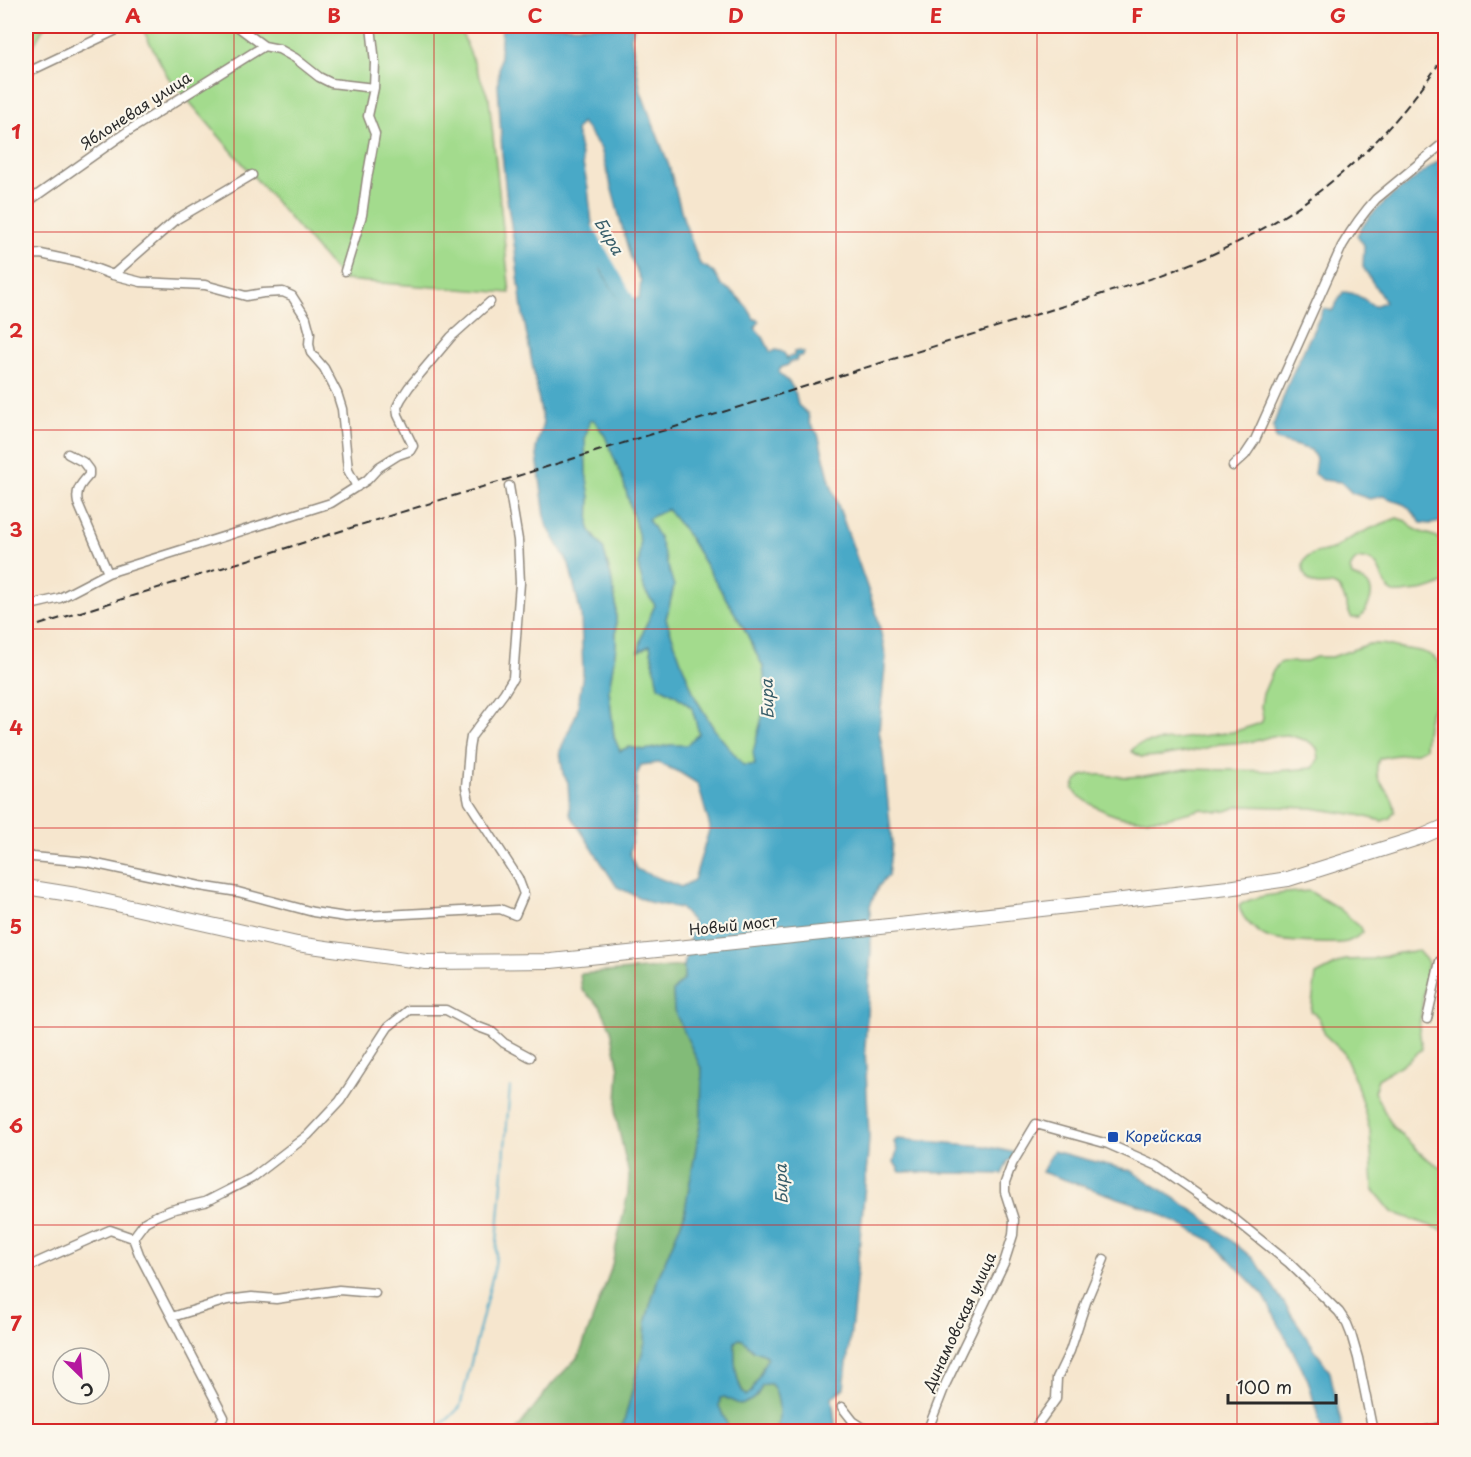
<svg xmlns="http://www.w3.org/2000/svg" width="1471" height="1457" viewBox="0 0 1471 1457" font-family="'Playpen Sans',sans-serif">
  <style>
    .green { fill: #a3db8d; stroke: #67835c; stroke-width: 1.5 }
    .forest { fill: #82bb78; stroke: #567352; stroke-width: 1.5 }
    .water { fill: #48a9c7; stroke: #3a6a79; stroke-width: 1.5; fill-rule: evenodd }
    .lines { fill: none; stroke-linecap: round; stroke-linejoin: round }
    .stream { stroke: #48a9c7; stroke-width: 2 }
    .river { stroke: #48a9c7; stroke-width: 14 }
    .street-casing { stroke: #90887c; stroke-width: 11 }
    .primary-casing { stroke: #90887c; stroke-width: 16 }
    .street { stroke: #fff; stroke-width: 8 }
    .primary { stroke: #fff; stroke-width: 14 }
    .rail { stroke: #2b2b2b; stroke-width: 2; stroke-dasharray: 9 4.5; stroke-linecap: butt }
    .grid { fill: none; stroke: #d62828; stroke-width: 1.5; stroke-opacity: 0.55 }
    .transit-dot { fill: #1a4fb4; stroke: #fbf7ec; stroke-width: 2 }
    .labels { text-anchor: middle; stroke-width: 4.5; stroke-linejoin: round; paint-order: stroke }
    .street-label { font-size: 15px; fill: #2b2b2b; stroke: #fbf7ec }
    .transit-label { font-size: 15px; fill: #164399; stroke: #fbf7ec; text-anchor: start }
    .water-label { font-size: 16px; font-style: italic; fill: #375d69; stroke: #fbf7ec }
    .neatline { fill: none; stroke: #d62828; stroke-width: 2 }
    .grid-label { font-size: 20px; text-anchor: middle; font-weight: bold; fill: #d62828 }
  </style>
  <rect width="100%" height="100%" fill="#fbf7ec"/>
  <filter id="ink" filterUnits="userSpaceOnUse"><feTurbulence type="fractalNoise" baseFrequency=".0167" numOctaves="2"/><feDisplacementMap in="SourceGraphic" scale="12" xChannelSelector="R" yChannelSelector="G"/><feConvolveMatrix kernelMatrix="1 2 1 2 8 2 1 2 1" color-interpolation-filters="sRGB"/></filter>
  <filter id="wash" filterUnits="userSpaceOnUse"><feTurbulence type="fractalNoise" baseFrequency=".008" numOctaves="4" result="noise"/><feDisplacementMap in="SourceGraphic" scale="24" xChannelSelector="R" yChannelSelector="G"/><feGaussianBlur stdDeviation="1.35" result="paint"/><feColorMatrix in="noise" values="0 0 0 0 0 0 0 0 0 0 0 0 0 0 0 0 0 1.4 0 .05"/><feComposite in="paint" operator="in"/></filter>
  <g filter="url(#wash)">
    <rect width="100%" height="100%" fill="#f6e6ce"/>
    <!-- green -->
    <path class="green" d="M26 26H45L26 58Z
      M141 26H459L489 99 510 293 343 280 168 77Z
      M589 420H594L605 436 623 480 640 541 639 570 645 591 655 605 643 632 639 650 650 645 658 686 675 695 692 708 699 733 687 746 670 745 645 750 629 747 619 751 614 737 609 690 616 646V604L611 576 603 548 589 529 590 497 586 473 585 439Z
      M667 509 687 534 745 630 763 667 767 698 754 752 756 764 743 766 714 729 696 699 682 664 666 619 674 586 647 518Z
      M1397 518 1406 521 1413 528 1421 532 1437 537 1445 544V582C1433 589 1423 591 1409 592 1404 593 1399 594 1394 593 1379 587 1385 561 1364 559 1356 558 1353 562 1350 569L1352 576C1357 578 1362 580 1366 583 1378 593 1367 609 1360 618H1352C1345 609 1346 591 1335 586 1324 581 1316 591 1306 577 1302 570 1301 561 1309 556 1316 551 1327 552 1335 548 1340 545 1345 541 1351 538 1366 530 1381 524 1397 518Z
      M1369 644C1375 644 1382 644 1387 645 1392 646 1396 648 1401 648 1430 652 1447 655 1440 690 1438 699 1432 707 1429 716 1426 726 1426 737 1425 748 1412 757 1393 753 1379 759 1369 783 1395 790 1395 811L1390 818 1382 821 1358 815 1312 808 1240 806 1226 811 1218 812 1202 809 1166 818 1138 819 1120 817 1106 812 1091 804 1078 795 1073 789 1076 781 1082 776 1090 774 1126 777 1144 776 1185 769 1277 771 1313 768 1319 758 1317 748 1308 741 1288 735 1272 736 1252 742 1219 744 1203 749 1161 756 1141 757 1131 751 1137 745 1145 743 1233 732 1258 724 1262 722 1263 718 1261 706 1263 694 1273 671 1278 664 1282 662H1304L1316 657H1332Z
      M1309 891 1340 909 1361 928 1363 932C1359 936 1352 940 1347 942 1335 945 1277 942 1267 937 1255 931 1242 919 1239 906 1251 895 1293 892 1309 891Z
      M1418 951 1428 962 1419 1028 1422 1049 1408 1061 1378 1079 1374 1092 1393 1127 1426 1158 1445 1170V1231L1392 1212 1373 1189 1370 1131 1356 1082 1343 1052 1325 1035 1319 1018 1311 1011 1316 975 1345 960 1372 959 1399 953Z"/>
    <!-- forest -->
    <path class="forest" d="M684 966V979L673 991 674 1010 702 1070 701 1120 684 1216 658 1278 646 1320 645 1342 624 1422 619 1431 515 1432 552 1384 579 1356 611 1269 628 1193 629 1175 616 1117 619 1069 611 1029 600 1006 582 990 580 974Z
      M739 1339 743 1340 754 1351C760 1352 764 1351 767 1358L752 1391 747 1396C735 1385 734 1357 735 1342Z
      M766 1384H771C781 1396 780 1417 777 1431H730L719 1406 720 1398 724 1397 741 1405C753 1400 758 1397 762 1385Z"/>
    <!-- water -->
    <path class="water" d="M502 26H634L631 38 641 92 669 166 684 221 700 264C710 268 717 274 721 285 734 291 748 306 754 319L758 320 759 322 755 328 763 337 770 351 772 352 775 350C782 351 785 352 787 359L788 357 794 356V352L800 351 804 353 803 356H798L796 361 790 362 788 365 780 368 779 373 790 383 796 395 798 405 808 414 810 424 818 434 831 485 877 615 886 657 879 731 883 753 892 844 888 876 878 887 870 906 871 951 865 1048 869 1137 868 1153 853 1314 844 1388 832 1397 836 1431H777C780 1416 781 1397 771 1384H766L762 1385C758 1397 753 1400 741 1405L724 1397 720 1398 719 1406 730 1431H619L624 1422 645 1342 646 1320 658 1278 684 1216 701 1120 702 1070 674 1010 673 991 684 979V966L693 922 680 908 649 902 617 887 570 814 568 782 563 774 560 751 577 712 583 673 581 615 569 564 546 524 536 448 543 423 522 309 515 250 506 193 502 153 498 84ZM581 123 586 128 601 149 630 256 641 281 639 298 621 302 602 272 593 233 588 188 576 131ZM590 420H594L605 436 623 480 640 541 639 570 645 591 655 605 643 632 639 651 650 645 658 686 675 695 692 708 699 733 687 745H670L645 750 629 747 620 751 614 737 609 690 616 646V604L611 577 603 548 589 529 590 497 586 473 585 439ZM667 509 687 534 745 630 763 667 767 698 753 752 755 765H743L714 729 696 699 682 664 666 619 674 586 659 537 648 519ZM658 763 679 772 698 784 710 827 694 880 681 887 636 869 630 853 634 828 637 775 641 765ZM739 1339 743 1340 754 1351C760 1352 764 1351 767 1358L752 1391 746 1396C735 1385 734 1357 735 1342Z
      M1445 156 1446 521 1431 524 1421 523 1412 511 1405 505 1383 496 1370 499 1352 493 1341 482 1323 480 1314 474 1316 459 1311 450 1276 440 1273 426 1290 379 1324 308 1332 311 1343 292C1355 292 1364 299 1374 306L1385 302 1363 267 1364 245 1357 235 1369 217 1390 197Z
      M897 1139 985 1146 1016 1153 1015 1158 1008 1161 1002 1174 900 1172 894 1162 897 1150 894 1142Z
      M1053 1151 1132 1171 1199 1214 1256 1261 1330 1372 1343 1431H1322L1308 1380 1264 1296 1212 1241 1148 1208 1042 1172Z"/>
    <g class="lines">
      <!-- stream -->
      <path class="stream" d="M428 1432 447 1420 460 1407 495 1266 510 1087"/>
      <!-- river -->
      <path class="river" d="M588 232 637 317"/>
    </g>
  </g>
  <g filter="url(#ink)">
    <g class="lines">
      <!-- street casing -->
      <g class="street-casing">
        <path id="street" d="M237 26 264 46 279 49 295 58 319 77 331 83 374 88
          M26 73 125 26
          M26 203 128 131 264 46
          M26 255 41 254 78 262 113 275 141 282 205 285 246 296 263 293 283 292 292 296 306 318 310 333 309 344 311 353 324 368 337 393 342 409 348 470 357 487
          M345 271 362 215 367 179 375 134 368 116 374 88 375 63 371 26
          M113 275 177 219 252 175
          M68 454 83 462 89 470V475C81 484 75 490 78 503L108 573
          M1233 466 1245 455 1255 440 1342 246C1352 229 1363 213 1376 199L1446 141
          M26 606 60 598 108 573 331 503 367 480 379 467 398 455 410 451 413 446 398 415 397 407 401 399 409 387 451 337 490 302
          M26 855 33 857 87 862 200 886 238 892 313 912 346 917 500 909 515 915 524 894 518 878 469 802 466 787 469 749 471 737 504 693 513 678 520 583 518 540 509 486
          M1427 1019 1440 961 1446 958
          M26 1269 38 1262 110 1230 133 1238
          M172 1317 227 1300 252 1297 276 1299 339 1290 375 1293
          M842 1407 853 1421 870 1432
          M214 1432 224 1417 139 1254 133 1238 145 1222 156 1216 171 1210 205 1202 252 1178 308 1135 340 1101 388 1027 409 1010H446L476 1026 492 1032 504 1043 530 1057
          M927 1432 946 1383 1004 1263 1013 1235 1014 1220 1005 1192V1183L1012 1164 1036 1124 1108 1144 1158 1166 1232 1217 1289 1263 1339 1312 1347 1324 1351 1334 1358 1358 1373 1432
          M1032 1432 1056 1399 1057 1378 1070 1351 1086 1302 1104 1259
          M1417 1432 1446 1426"/>
      </g>
      <!-- primary casing -->
      <g class="primary-casing">
        <path id="primary" d="M26 887 76 895 297 944 426 962 551 961 918 923 1228 888 1288 879 1421 837 1446 826"/>
      </g>
      <!-- street -->
      <use href="#street" class="street"/>
      <!-- primary -->
      <use href="#primary" class="primary"/>
      <!-- rail -->
      <path class="rail" d="M26 629 1147 280C1276 236 1370 169 1446 53"/>
    </g>
  </g>
  <!-- grid -->
  <path class="grid" d="M234 26V1432M434 26V1432M635 26V1432M836 26V1432M1037 26V1432M1237 26V1432M26 232H1446M26 430H1446M26 629H1446M26 828H1446M26 1027H1446M26 1225H1446"/>
  <!-- markers -->
  <rect class="transit-dot" x="1107" y="1131" width="12" height="12" rx="3"/>
  <g class="labels">
    <!-- street labels -->
    <g class="street-label">
      <text transform="translate(136 111) rotate(-33)" y="5">Яблоневая улица</text>
      <text transform="translate(733 926) rotate(-6)" y="5">Новый мост</text>
      <text transform="translate(960 1322) rotate(-65)" y="5">Динамовская улица</text>
    </g>
    <!-- transit labels -->
    <g class="transit-label">
      <text x="1125" y="1142">Корейская</text>
    </g>
    <!-- water labels -->
    <g class="water-label">
      <text transform="translate(609 236) rotate(59)" y="6">Бира</text>
      <text transform="translate(767 699) rotate(-92)" y="6">Бира</text>
      <text transform="translate(781 1184) rotate(-92)" y="6">Бира</text>
    </g>
  </g>
  <!-- margin -->
  <rect width="1471" height="1457" fill="none" stroke="#fbf7ec" stroke-width="66"/>
  <!-- north arrow -->
  <g transform="translate(81 1376) rotate(155)"><circle r="28" fill="#fbf7ec" stroke="#a8a59f" stroke-width="1.5"/>
  <path d="M0-4.5L10 22L0 15L-10 22Z" fill="#b5179e"/>
  <text y="-9" font-size="16" font-weight="bold" text-anchor="middle" fill="#2b2b2b">С</text>
  </g>
  <!-- scale -->
  <path d="M1228 1394v9h108v-9" fill="none" stroke="#2b2b2b" stroke-width="3"/>
  <text x="1237" y="1394" font-size="18" fill="#2b2b2b" stroke="#fbf7ec" stroke-width="4.5" paint-order="stroke">100 m</text>
  <rect x="33" y="33" width="1405" height="1391" class="neatline"/>
  <g class="grid-label">
    <text x="133" y="23">A</text>
    <text x="334" y="23">B</text>
    <text x="535" y="23">C</text>
    <text x="736" y="23">D</text>
    <text x="936" y="23">E</text>
    <text x="1137" y="23">F</text>
    <text x="1338" y="23">G</text>
    <text x="16" y="139">1</text>
    <text x="16" y="338">2</text>
    <text x="16" y="537">3</text>
    <text x="16" y="735">4</text>
    <text x="16" y="934">5</text>
    <text x="16" y="1133">6</text>
    <text x="16" y="1331">7</text>
  </g>
</svg>
